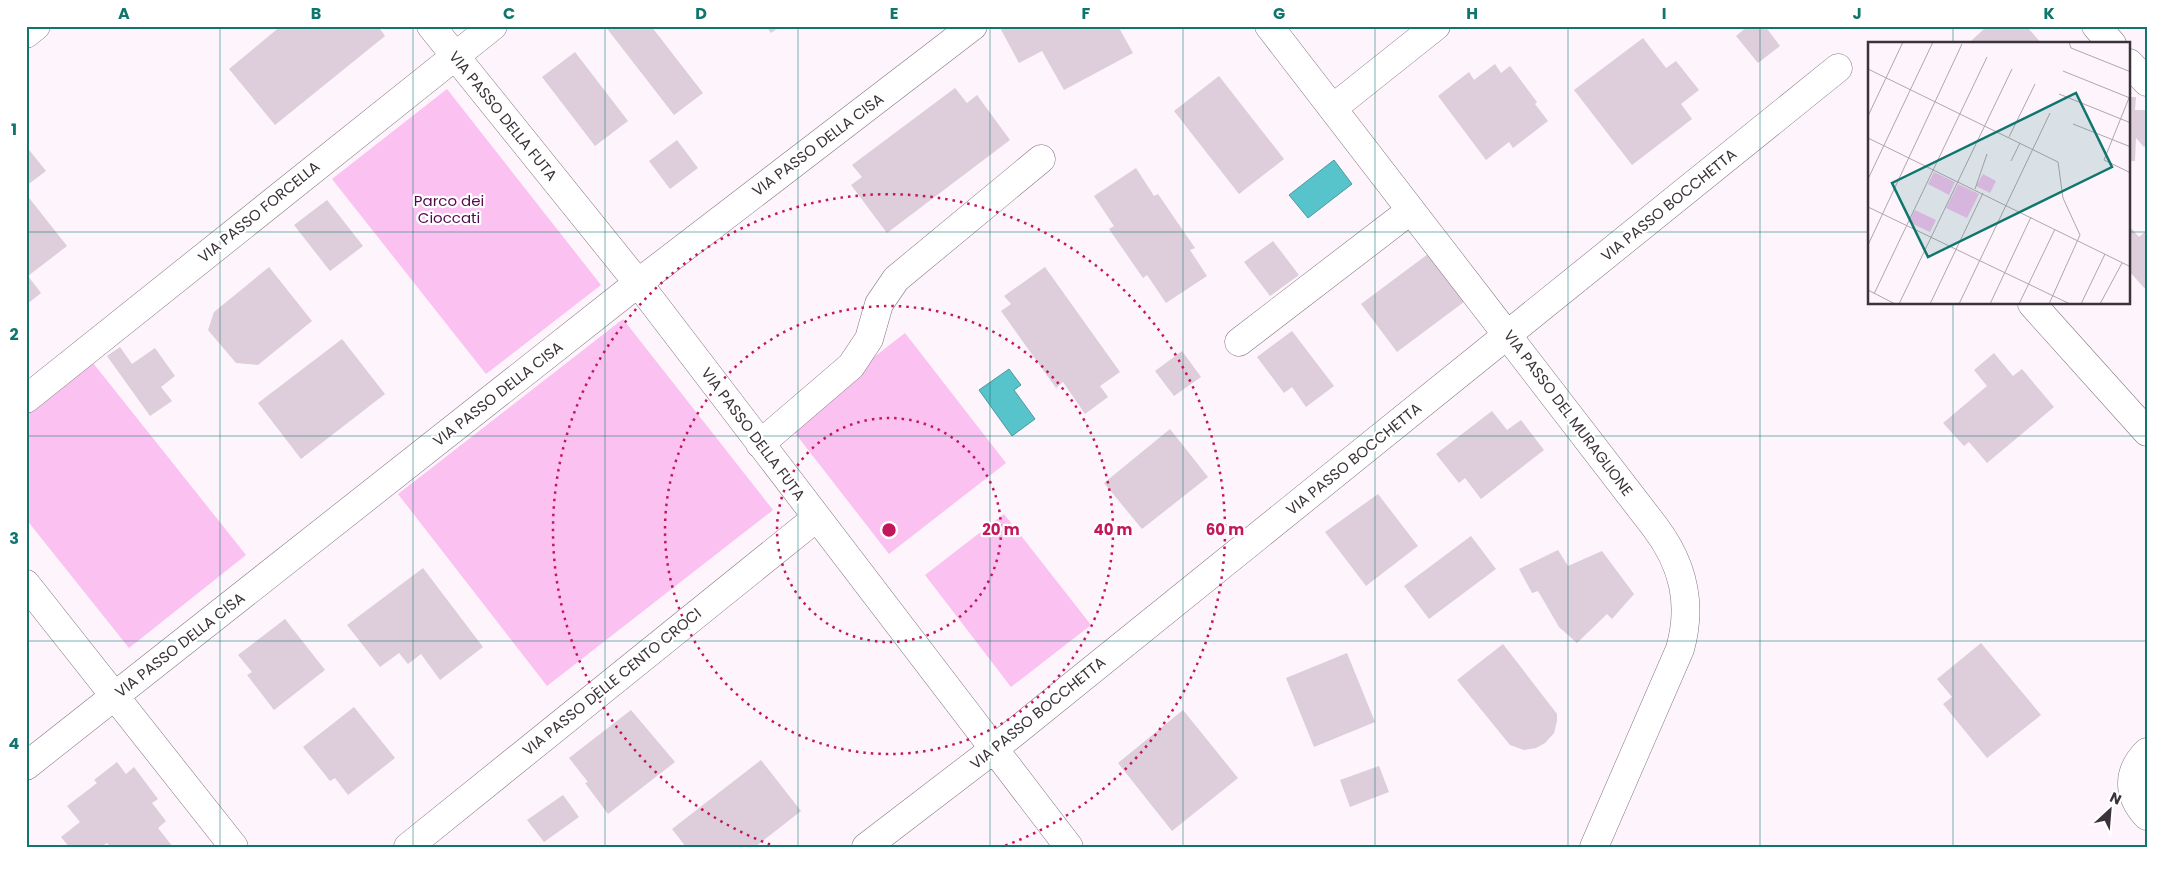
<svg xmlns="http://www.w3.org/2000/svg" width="2173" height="873" viewBox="0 0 2173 873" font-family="Poppins,sans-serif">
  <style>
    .green { fill: #fac1f1 }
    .water { fill: #57c3cb; stroke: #4e989f }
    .building { fill: #decddb }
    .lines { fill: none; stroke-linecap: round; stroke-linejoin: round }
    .street-casing { stroke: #847581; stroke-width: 29 }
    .street { stroke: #fff; stroke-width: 28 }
    .grid { fill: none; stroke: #0f766e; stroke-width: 1; stroke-opacity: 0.55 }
    .ring { fill: none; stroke: #c2185b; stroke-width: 2.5; stroke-dasharray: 2.5 5 }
    .labels { text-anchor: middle; stroke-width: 4.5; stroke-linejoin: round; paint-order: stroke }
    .street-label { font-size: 15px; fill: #3a3339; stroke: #fff }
    .park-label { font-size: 15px; fill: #53094d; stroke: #fff }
    .inset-road { fill: none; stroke: #b0a7ae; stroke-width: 1 }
    .view { fill: #0f766e; fill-opacity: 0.15; stroke: #0f766e; stroke-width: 2.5 }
    .inset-edge { fill: none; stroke: #3a3339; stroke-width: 2.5 }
    .centre { fill: #c2185b; stroke: #fff; stroke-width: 2.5 }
    .ring-label { font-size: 15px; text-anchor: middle; font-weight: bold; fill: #c2185b; stroke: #fff; stroke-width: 4.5; stroke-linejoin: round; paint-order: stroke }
    .neatline { fill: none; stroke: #0f766e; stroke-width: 2 }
    .grid-label { font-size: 16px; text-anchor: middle; font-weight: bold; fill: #0f766e }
  </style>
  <rect width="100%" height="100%" fill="#fef4fc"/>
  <!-- green -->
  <path class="green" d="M447 89 601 285 486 374 332 179Z
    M623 319 773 510 547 686 398 494Z
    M905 333 1006 463 889 554 788 424Z
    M93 363 246 555 129 648 26 519V416Z
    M1004 514 1091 625 1011 687 925 575Z"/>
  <!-- water -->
  <path class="water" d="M1334 160 1352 184 1308 218 1289 195Z
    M1009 369 1021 385 1014 390 1035 419 1012 436 979 390Z"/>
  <!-- building -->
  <path class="building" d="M281 26H378L385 36 275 125 229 69Z
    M605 26H651L703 93 674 115Z
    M766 26H781L771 33Z
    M999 26H1118L1133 53 1064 90 1042 51 1019 63Z
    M1748 26H1765L1780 46 1758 63 1736 36Z
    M1987 26H2030L2028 28 2042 44H1972L1970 42Z
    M1643 38 1666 68 1676 61 1699 90 1681 104 1692 119 1632 165 1574 90Z
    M575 52 628 121 595 146 542 77Z
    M1495 64 1501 73 1510 66 1537 102 1535 104 1548 121 1513 148 1509 142 1486 160 1438 96 1469 72 1474 80Z
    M1219 76 1284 159 1239 194 1174 111Z
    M955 88 967 103 977 95 1010 140 887 233 851 185 862 177 852 165Z
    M2129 97H2136L2135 110H2146L2147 120V144L2144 147 2136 138 2135 161H2129Z
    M677 140 698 168 670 189 649 161Z
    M26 146 46 171 26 186Z
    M1136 168 1154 196 1158 194 1195 248 1190 250 1207 276 1166 303 1147 275 1143 278 1109 229 1114 226 1094 196Z
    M26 194 67 246 28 276 41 293 26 305Z
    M327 200 363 246 330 271 294 225Z
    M2129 226 2139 237 2147 230V291L2129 271Z
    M1273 241 1299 275 1270 296 1244 262Z
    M1432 251 1468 299 1397 352 1361 304Z
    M269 267 312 321 258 365 236 363 208 330 214 312Z
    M1045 267 1120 372 1100 386 1108 397 1085 414 1063 382 1056 388 1001 311 1011 304 1004 296Z
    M1292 331 1334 386 1306 407 1292 387 1284 393 1257 357Z
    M342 339 385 394 301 459 258 403Z
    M120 347 132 364 155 348 175 376 161 387 172 401 150 416 107 356Z
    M1182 351 1201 377 1174 396 1155 371Z
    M1994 353 2013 376 2022 369 2054 407 1987 463 1969 442 1964 446 1943 423 1987 386 1974 370Z
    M1492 411 1507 430 1521 420 1544 450 1481 499 1465 478 1459 483 1436 454Z
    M1170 429 1208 477 1142 529 1104 483Z
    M1378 494 1418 546 1366 586 1325 532Z
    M1471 536 1496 569 1429 619 1404 586Z
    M1558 550 1568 566 1602 551 1634 594 1612 619 1607 614 1577 643 1559 627 1538 591 1532 593 1519 569Z
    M423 568 483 647 440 680 421 654 408 664 399 653 380 667 347 625Z
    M285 619 325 670 274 710 247 675 252 672 238 655Z
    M1981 643 2041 715 1987 758 1943 704 1952 697 1937 679Z
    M1503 644 1557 714V721L1554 733 1545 743 1536 748 1524 750 1510 745 1457 680Z
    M1347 653 1375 722 1314 747 1286 678Z
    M354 707 395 758 348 795 335 778 330 781 303 747Z
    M631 710 675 762 608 814 585 783 588 782 569 758Z
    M1183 710 1238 778 1172 831 1118 763Z
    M761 760 801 811 755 847H686L672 829Z
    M117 762 126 774 134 767 158 799 152 803 166 821 158 828 173 847H110L107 843 101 847H69L61 837 80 822 67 806 97 783 94 780Z
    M1379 766 1389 792 1350 807 1340 780Z
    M563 795 579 817 544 842 527 820Z"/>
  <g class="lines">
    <!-- street casing -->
    <g class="street-casing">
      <path id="street" d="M431 26 638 283 1069 847
        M1269 26 1655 527C1683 564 1693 603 1680 649L1594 847
        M2096 26 2112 44
        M26 34 36 26
        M2129 63 2147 82
        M1333 108 1436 26
        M2032 304 2147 432
        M1239 342 1411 210
        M26 399 493 26
        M760 444 851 366 869 339 879 304 896 279 1041 159
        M26 584 234 847
        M2147 752C2126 773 2128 796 2147 816
        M26 766 638 283 973 26
        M408 847 816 518
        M866 847 994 749 1838 68"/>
    </g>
    <!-- street -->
    <use href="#street" class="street"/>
  </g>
  <!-- grid -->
  <path class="grid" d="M220 26V847M413 26V847M605 26V847M798 26V847M990 26V847M1183 26V847M1375 26V847M1568 26V847M1760 26V847M1953 26V44M26 232H1869M2129 232H2147M1953 304V847M26 436H2147M26 641H2147"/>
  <!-- distance rings -->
  <g class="ring">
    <circle cx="889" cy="530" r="112"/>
    <circle cx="889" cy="530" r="224"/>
    <path d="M777 847A336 336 0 1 1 1001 847"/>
  </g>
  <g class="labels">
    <!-- street labels -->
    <g class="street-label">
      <text transform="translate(503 116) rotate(51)" y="5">VIA PASSO DELLA FUTA</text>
      <text transform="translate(818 145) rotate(-37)" y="5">VIA PASSO DELLA CISA</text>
      <text transform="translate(1669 205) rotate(-39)" y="5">VIA PASSO BOCCHETTA</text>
      <text transform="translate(259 212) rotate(-39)" y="5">VIA PASSO FORCELLA</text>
      <text transform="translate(498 394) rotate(-38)" y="5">VIA PASSO DELLA CISA</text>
      <text transform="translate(1568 413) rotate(53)" y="5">VIA PASSO DEL MURAGLIONE</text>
      <text transform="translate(753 434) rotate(53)" y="5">VIA PASSO DELLA FUTA</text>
      <text transform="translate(1354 459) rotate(-39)" y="5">VIA PASSO BOCCHETTA</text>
      <text transform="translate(180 645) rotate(-38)" y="5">VIA PASSO DELLA CISA</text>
      <text transform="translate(612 682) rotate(-39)" y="5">VIA PASSO DELLE CENTO CROCI</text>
      <text transform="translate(1038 713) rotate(-39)" y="5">VIA PASSO BOCCHETTA</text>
    </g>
    <!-- park labels -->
    <g class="park-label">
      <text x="449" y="206">Parco dei<tspan x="449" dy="17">Cioccati</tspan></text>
    </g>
  </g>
  <!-- overview -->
  <g transform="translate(1868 42)">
    <rect width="262" height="262" fill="#fef4fc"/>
    <path d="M66 130 87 140 81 153 60 142ZM115 132 128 139 122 151 108 144ZM90 142 111 152 99 176 78 166ZM47 168 68 178 62 190 41 180Z" fill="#fac1f1"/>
    <path class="inset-road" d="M201 0 203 6 263 30M0 27 190 120 195 156 212 193 181 262M195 29 262 56M263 51 236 118 263 131M191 52 263 81M0 74 35 0M205 82 263 105M141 95 167 42M0 96 263 225M143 119 152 101M0 137 65 0M107 147 119 112M0 165 202 262M0 203 94 2M0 248 27 262M6 252 119 15M31 262 144 27M62 262 115 151M91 262 182 71M122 262 163 175M151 262 187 187M213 262 237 212M232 262 254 221"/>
    <path class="view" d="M208 51 244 125 60 215 24 141Z"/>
    <rect width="262" height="262" class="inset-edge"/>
  </g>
  <circle cx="889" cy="530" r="8" class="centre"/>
  <g class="ring-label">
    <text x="1001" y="535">20 m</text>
    <text x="1113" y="535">40 m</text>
    <text x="1225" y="535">60 m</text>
  </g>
  <!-- border -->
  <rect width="2173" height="873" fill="none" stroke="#ffffff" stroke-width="55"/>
  <!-- north arrow -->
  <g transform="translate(2110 810) rotate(26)" stroke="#ffffff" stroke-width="4" paint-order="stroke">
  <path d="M0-4L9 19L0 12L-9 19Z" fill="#3a3339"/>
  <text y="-8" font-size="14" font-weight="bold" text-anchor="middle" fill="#3a3339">N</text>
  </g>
  <rect x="28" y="28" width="2118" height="818" class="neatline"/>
  <g class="grid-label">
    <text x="124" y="19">A</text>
    <text x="316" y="19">B</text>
    <text x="509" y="19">C</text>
    <text x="701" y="19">D</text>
    <text x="894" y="19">E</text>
    <text x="1086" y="19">F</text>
    <text x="1279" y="19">G</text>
    <text x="1472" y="19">H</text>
    <text x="1664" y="19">I</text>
    <text x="1857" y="19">J</text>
    <text x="2049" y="19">K</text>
    <text x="14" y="135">1</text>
    <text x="14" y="340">2</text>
    <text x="14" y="544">3</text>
    <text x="14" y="749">4</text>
  </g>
</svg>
